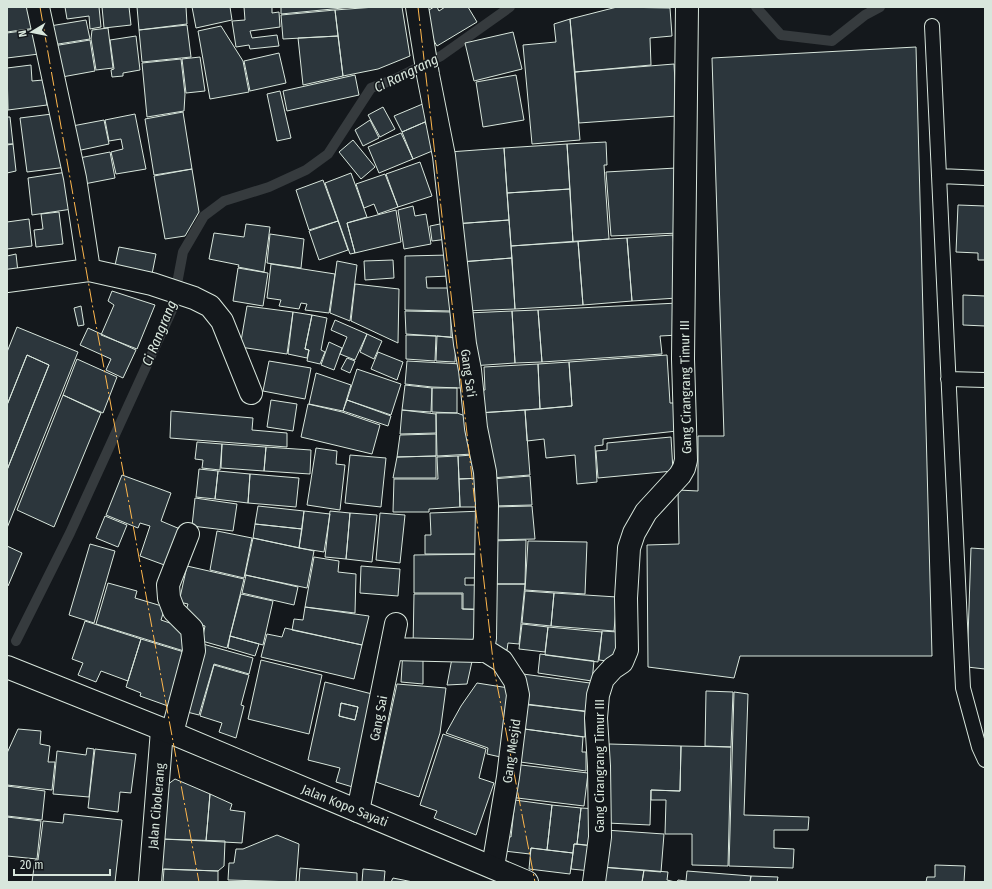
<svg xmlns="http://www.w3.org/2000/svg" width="992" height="889" viewBox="0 0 992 889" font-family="'Fira Sans Condensed',sans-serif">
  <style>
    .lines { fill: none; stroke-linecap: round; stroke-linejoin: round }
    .stream { stroke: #363b3e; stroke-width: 10 }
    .building { fill: #2c363c; stroke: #d8e6dc; fill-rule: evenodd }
    .lane-casing { stroke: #d8e6dc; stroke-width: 16 }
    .street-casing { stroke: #d8e6dc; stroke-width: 24 }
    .secondary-casing { stroke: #d8e6dc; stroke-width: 24 }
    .primary-casing { stroke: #d8e6dc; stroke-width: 24 }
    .lane { stroke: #14181c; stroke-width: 14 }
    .street { stroke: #14181c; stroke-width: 22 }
    .secondary { stroke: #14181c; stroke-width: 22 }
    .primary { stroke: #14181c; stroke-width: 22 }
    .power { stroke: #ffb74d; stroke-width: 1; stroke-dasharray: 14 3 2 3; stroke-linecap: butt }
    .labels { text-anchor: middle; stroke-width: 3; stroke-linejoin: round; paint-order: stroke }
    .street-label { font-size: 13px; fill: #d8e6dc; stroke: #14181c }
    .water-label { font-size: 14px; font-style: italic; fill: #d8e6dc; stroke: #14181c }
  </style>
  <rect width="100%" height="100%" fill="#14181c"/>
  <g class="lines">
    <!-- stream -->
    <path class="stream" d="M756 7 781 35 832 41 865 15 880 7
      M16 641 70 533 172 310 183 252 204 216 224 201 269 187 306 170 328 154 371 88 395 79 441 56 510 7"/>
  </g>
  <!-- building -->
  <path class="building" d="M7 7H33L36 28 7 32Z
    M65 7H99L101 27 90 29 89 16 67 19Z
    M102 7H129L131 25 104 28Z
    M137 7H186L187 24 139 30Z
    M192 7H230L232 20 196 28Z
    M244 7H272V13L279 12 280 27 250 31 252 38 277 35 279 46 250 49 249 45 236 47 232 21 245 20Z
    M281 7H353L281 14Z
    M375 7H402L410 56 378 69 343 76 335 10Z
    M434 7H437L439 11 445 7H468L477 22 437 46 419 16Z
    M617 7 670 8 672 36 650 38 651 65 575 72 570 19Z
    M335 10 338 36 283 39 281 15Z
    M570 19 580 140 532 144 523 45 556 42 554 24Z
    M86 20 90 39 52 45 50 26Z
    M187 25 191 57 142 62 139 30Z
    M221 26 243 61 249 92 210 99 198 31Z
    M108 28 113 68 96 70 91 39 92 30Z
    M36 29 39 54 7 58V33Z
    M513 32 522 69 474 81 465 43Z
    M136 36 140 70 123 73V76L112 77 111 70 114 69 110 40Z
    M338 36 343 76 303 85 298 38Z
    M90 40 95 71 62 77 53 46Z
    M916 47 932 656H740L734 678 648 667 647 545 679 544 678 490 698 491V436H724L712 58Z
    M279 53 286 83 250 91 244 61Z
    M200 57 205 91 186 93 182 59Z
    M181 59 185 94 184 111 147 117 142 63Z
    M674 64 677 116 579 123 575 72Z
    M31 65 32 81 43 80 47 105 8 110 7 68Z
    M355 75 359 95 287 111 283 91Z
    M516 75 524 120 483 127 476 82Z
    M280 91 291 138 277 141 267 94Z
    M425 103 432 117 425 122 402 132 394 116Z
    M383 107 395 129 380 137 368 115Z
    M183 112 192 169 154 175 145 119Z
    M60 113 67 167 27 172 20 118Z
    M135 114 146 169 116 174 111 152 123 149 121 139 109 141 105 120Z
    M7 117H10L13 144H7Z
    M104 120 109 144 72 152 67 127Z
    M370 120 379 138 363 146 355 130Z
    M425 122 437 149 413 159 402 132Z
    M401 133 413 159 379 173 368 147Z
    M353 140 375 167 361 179 339 152Z
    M606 142 607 165H604L609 239 573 242 567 144Z
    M13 144 16 171 7 173V145Z
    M567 144 570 189 507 193 504 148Z
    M504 148 509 220 454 224 449 152Z
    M110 152 115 178 79 185 74 159Z
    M420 162 432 196 398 207 386 174Z
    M676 168 679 233 611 236 606 172Z
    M192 169 199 212 185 236 165 239 154 176Z
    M67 172 72 209 32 215 28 178Z
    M351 173 367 217 347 223 355 253 350 254 325 183Z
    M385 174 398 207 378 214 374 204 364 208 356 184Z
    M323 180 338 221 309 230 296 190Z
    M570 189 573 242 511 246 507 193Z
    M958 205 985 206V260H978V253L956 252Z
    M413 206 415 216 426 214 431 244 404 249 398 210Z
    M396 210 401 242 355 253 347 223Z
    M59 212 63 244 36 247 34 230 43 229 41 214Z
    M29 219 32 246 7 249V222Z
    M509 220 512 258 460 262 454 224Z
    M338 221 348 250 319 260 309 231Z
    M445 223 448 239 432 241 430 226Z
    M246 224 270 227 264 272 238 267 239 265 209 259 214 233 244 237Z
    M270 234 304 239 301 268 267 263Z
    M673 235 677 298 632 301 627 238Z
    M627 238 632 301 583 305 578 241Z
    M578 241 583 305 515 309 511 246Z
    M119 247 156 254 151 279 114 270Z
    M16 254 18 272 7 273V256Z
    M450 255V276L426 277 427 288H451V311L405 310V256Z
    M512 258 515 309 464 311 460 262Z
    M393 260 394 278 365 280 364 261Z
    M337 261 357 265 350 321 330 313Z
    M271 264 335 274 329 313 305 310 307 304 301 303 299 309 279 306 281 300 267 298Z
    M238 268 268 273 263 306 233 301Z
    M355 284 399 289 398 343 351 321Z
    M112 291 155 305 137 349 101 335 114 305 108 301Z
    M963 295 985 296V326L963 325Z
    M678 303 679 335 660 336 662 354 542 362 538 310Z
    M81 306 84 325 78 326 74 308Z
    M247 306 293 312 287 354 240 347Z
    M538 310 542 362 515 363 512 311Z
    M405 311 451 312V337L406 334Z
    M512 311 515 363 471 366 468 313Z
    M293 312 312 315 305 349 309 350 307 358 288 354Z
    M312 315 327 318 321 350 325 352 320 364 307 361 309 350 305 349Z
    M335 320 367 334 355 360 340 354 347 337 331 330Z
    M17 327 78 352 7 528V470L49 365 27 355 7 405V352Z
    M88 328 136 350 123 378 106 370 111 359 80 345Z
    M367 334 382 341 374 359 360 352Z
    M406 335 436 336 435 361 406 359Z
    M437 336 456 338 455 362 436 361Z
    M329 342 342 348 334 370 321 365Z
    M378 352 403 362 397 380 371 369Z
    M27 355 49 365 7 470V405Z
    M667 355 670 403H675L677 431 603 439V445L595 446 597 482 577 484 575 455 546 458 544 439 527 441 525 410 572 406 569 362Z
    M347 358 355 361 350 373 341 369Z
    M77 359 117 377 103 413 63 395Z
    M269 361 311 368 305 399 263 391Z
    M407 361 462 364 461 388 432 387 405 384Z
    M569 362 572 406 540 409 538 364Z
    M538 364 540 409 478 413 477 391 485 390 484 367Z
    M357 369 401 384 391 415 347 400Z
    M316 373 351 385 343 411 309 404Z
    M405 385 432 388 431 412 402 410Z
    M432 388H457V413L432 412Z
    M63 395 101 413 54 527 17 510Z
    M271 400 297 404 293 431 267 427Z
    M347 400 391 416 388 426 343 411Z
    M308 404 342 412 380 425 372 454 301 437Z
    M402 410 436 414V433L400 434Z
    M525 410 530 475 491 478 478 413Z
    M171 411 253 418 252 430 287 433V447L170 438Z
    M436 413H457L471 418 473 454 437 456Z
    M436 434V456L397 457 400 435Z
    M671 437 673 471 598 478 596 451 607 450V443Z
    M197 442 222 444 220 470 202 468 203 460 195 459Z
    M222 444 266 447 264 471 221 468Z
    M266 447 311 450 310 474 264 471Z
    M316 448 337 451 336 464 345 465 340 510 307 505Z
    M350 455 386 458 381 507 345 503Z
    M473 455 483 478 459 479 458 456Z
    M436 456V478H393L397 457Z
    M458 456 460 507 429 509V512H393L394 479H438L437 457Z
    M199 469 218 471 215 499 196 497Z
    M218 471 250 474 248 503 215 499Z
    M250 474 299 478 296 507 248 503Z
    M122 475 171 493 161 521 180 529 167 566 140 556 150 526 140 523 138 528 106 515Z
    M530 476 532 505 493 506 492 479Z
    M483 478 484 507H460L459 479Z
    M195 498 237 504 233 531 192 526Z
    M258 506 304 511 302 529 255 524Z
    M532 506 535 539 489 540 493 507Z
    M304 511 330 514 324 552 299 548Z
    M330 511 350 513 346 559 325 557Z
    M484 511 482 554H425V535H431L430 513Z
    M350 513 377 515 372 562 346 559Z
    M380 513 405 515 400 563 376 560Z
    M105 516 127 525 118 547 96 538Z
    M255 524 302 529 299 548 253 538Z
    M217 531 252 538 244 578 210 570Z
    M253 538 314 551 307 588 245 575Z
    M526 540 525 584H489V541Z
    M528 541 587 542 585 594 525 590Z
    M90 544 115 551 94 623 69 615Z
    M7 546 22 553 8 586H7Z
    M971 548 985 549V669L967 667Z
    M482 554V578H465V585H482V609H463V593H414V555Z
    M314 557 339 561 338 572 356 574 355 613 305 607Z
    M187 566 244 579 227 648 202 641 205 626 183 620 188 604 179 602Z
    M361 566 400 569 398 596 360 593Z
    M246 575 298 587 294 605 242 593Z
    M108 583 137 591 135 598 165 607 161 620 190 630 184 651 96 624Z
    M489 584H525L519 644 508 643 507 650 488 649Z
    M525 591 554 593 551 626 522 623Z
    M554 593 617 597 614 631 551 626Z
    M241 594 273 601 263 645 230 636Z
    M414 594H462V609L482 610V648H413Z
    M305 607 369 616 362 645 292 630 294 619 303 620Z
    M85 621 141 639 128 681 101 671 96 682 78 675 83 663 72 659Z
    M522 624 548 627 545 652 519 649Z
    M548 627 602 632 598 662 545 655Z
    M285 628 362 645 354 679 261 657 267 634 282 637Z
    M602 631 618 632 616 662 599 660Z
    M230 636 259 644 255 656 228 648Z
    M141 639 184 652 168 706 140 696 141 693 126 687Z
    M203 644 253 658 249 674 214 664 199 715 183 711Z
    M403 650 423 651V684L401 682Z
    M453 653 473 657 467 684 447 685Z
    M540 654 594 661 592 681 538 673Z
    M261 660 322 675 309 734 248 719Z
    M214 665 249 675 241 705 244 706 236 738 219 732 222 723 200 716Z
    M523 674 590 683 588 712 519 703Z
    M325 682 376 695 356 788 336 782 340 768 308 760ZM341 703 358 707 355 720 339 716Z
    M477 683 515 689 505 758 487 754 488 748 446 733 461 706Z
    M397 684 446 688 440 733 419 797 376 782Z
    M706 691 733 692 731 747 705 746Z
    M734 692 748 694 744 815 809 817 808 830H774V848L794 849 793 868 729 866Z
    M341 703 358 707 355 720 339 716Z
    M520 704 585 711V737L517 728Z
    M517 728 583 737 582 752H586V771L513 761Z
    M18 729 41 731 40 744 50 746 48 762H55L52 790 7 785V753Z
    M443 734 486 749 479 778 494 783 476 835 434 818 437 811 420 805Z
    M609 744 681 746 680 791 651 790 650 825 607 823Z
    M681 746 731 747 728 866 692 865V834H665L666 800H651V790L680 791Z
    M87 748 94 749 89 797 53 794 57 751 86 755Z
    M95 749 136 754 131 793 120 792 118 812 88 808Z
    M513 764 588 773 584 806 509 797Z
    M175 779 210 794 206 841 161 839 167 785Z
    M7 786 45 791 42 820 7 816Z
    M210 794 232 804 230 810 245 812 242 843 206 841Z
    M515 800 552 805 547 850 531 848 530 854 504 851 506 836 511 837Z
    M552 805 581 808 577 844H574L573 853 547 850Z
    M581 808 598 809 594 846 577 844Z
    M64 814 122 820 115 882H32L35 860H38L43 821 63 823Z
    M7 817 41 821 37 859 7 856Z
    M605 830 664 834 661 872 601 867Z
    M277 835 299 844 296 882 228 880 229 863H234L236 849H243Z
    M161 839 225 841 224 866 218 871 158 869Z
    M574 844 594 846 591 871 571 869Z
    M531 848 573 853 570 874 529 869Z
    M935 865 965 866 964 882H926L927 877H935Z
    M601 867 644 870 642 882H599Z
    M300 868 357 873V882H299Z
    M164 869 218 871V882H163Z
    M363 869 385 871 384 882H362Z
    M644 870 668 872 667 880 675 882H642Z
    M687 871 751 876 750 882H677L678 880 686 881Z
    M751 876 778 877 777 882H750Z
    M393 878 413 882H391Z"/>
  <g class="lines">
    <!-- lane casing -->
    <g class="lane-casing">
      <path id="lane" d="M932 26 963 688 979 747 985 760
        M939 176 985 178
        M948 379 985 380"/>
    </g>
    <!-- street casing -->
    <g class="street-casing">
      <path id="street" d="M38 7 75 178 89 270
        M7 281 89 270 152 284 194 298 210 306 222 321 251 393
        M391 649 480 651 483 649 485 638 487 505 485 472 476 428 470 370 465 344 444 156 428 75 417 7
        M483 649 502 661 515 681 518 695 508 777 493 867
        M172 733 194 651 192 629 174 611 169 598 168 585 188 534
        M358 811 396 624
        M594 882 600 837 599 766 596 718 598 695 603 679 613 668 622 662 627 650 626 598 629 548 634 533 646 512 680 475 684 468 686 460 683 359 687 7"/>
    </g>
    <!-- secondary casing -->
    <g class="secondary-casing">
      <path id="secondary" d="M150 882 162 730"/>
    </g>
    <!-- primary casing -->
    <g class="primary-casing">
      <path id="primary" d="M7 667 172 733 527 882"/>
    </g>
    <!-- lane -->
    <use href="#lane" class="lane"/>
    <!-- street -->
    <use href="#street" class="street"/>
    <!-- secondary -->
    <use href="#secondary" class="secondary"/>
    <!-- primary -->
    <use href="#primary" class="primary"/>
    <!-- power -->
    <path class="power" d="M40 7 92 303 199 882
      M418 7 494 669 535 882"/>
  </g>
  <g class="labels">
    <!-- street labels -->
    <g class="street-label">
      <text transform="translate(469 373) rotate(82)" y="5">Gang Sa'i</text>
      <text transform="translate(685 387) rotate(-91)" y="5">Gang Cirangrang Timur III</text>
      <text transform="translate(378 718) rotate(-79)" y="5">Gang Sai</text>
      <text transform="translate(511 751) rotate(-82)" y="5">Gang Mesjid</text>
      <text transform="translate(599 766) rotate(-90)" y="5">Gang Cirangrang Timur III</text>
      <text transform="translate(345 805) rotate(22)" y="5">Jalan Kopo Sayati</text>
      <text transform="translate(156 806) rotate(-85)" y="5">Jalan Cibolerang</text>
    </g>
    <!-- water labels -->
    <g class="water-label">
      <text transform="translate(406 73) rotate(-26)" y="5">Ci Rangrang</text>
      <text transform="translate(159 333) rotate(-68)" y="5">Ci Rangrang</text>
    </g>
  </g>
  <!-- border -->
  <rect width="992" height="889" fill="none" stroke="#d8e6dc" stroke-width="16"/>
  <!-- north arrow -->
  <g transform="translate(32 32) rotate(260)" stroke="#14181c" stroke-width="3" paint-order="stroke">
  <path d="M0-3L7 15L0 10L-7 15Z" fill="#d8e6dc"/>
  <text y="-6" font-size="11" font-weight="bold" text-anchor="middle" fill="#d8e6dc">N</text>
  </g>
  <!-- scale -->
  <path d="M14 869v6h96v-6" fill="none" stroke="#d8e6dc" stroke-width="2"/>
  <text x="20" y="869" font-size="12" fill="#d8e6dc" stroke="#14181c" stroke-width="3" paint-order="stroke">20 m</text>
</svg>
